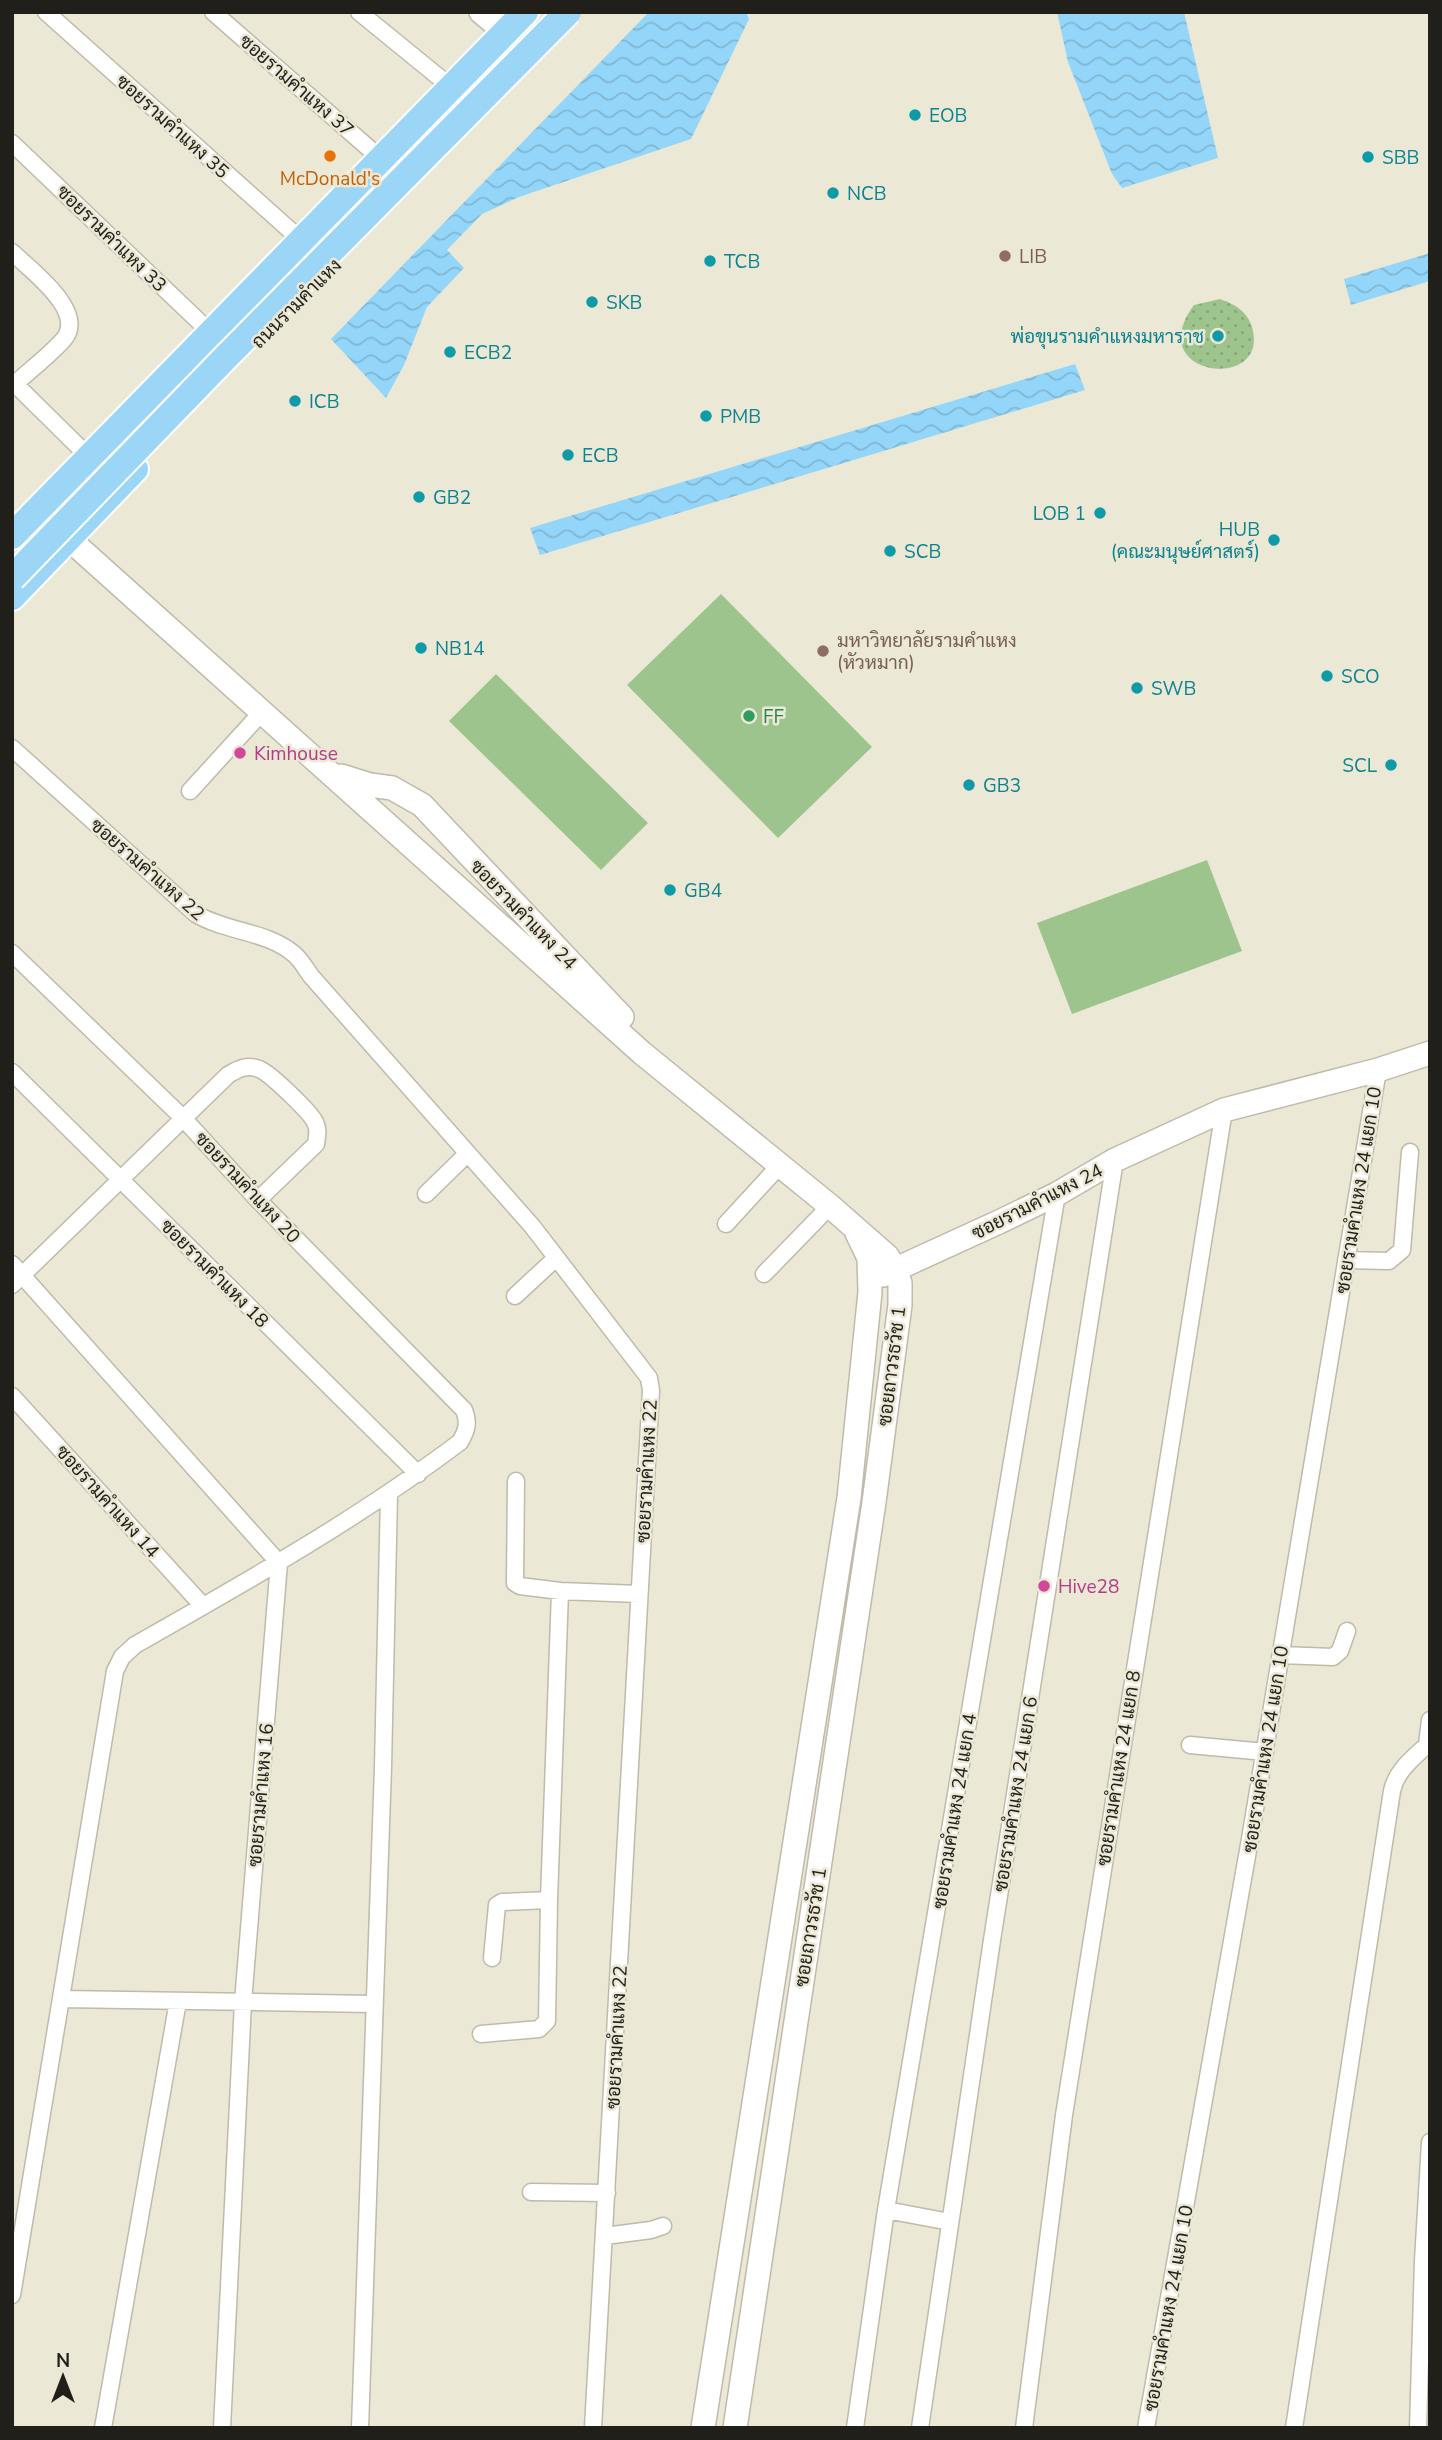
<svg xmlns="http://www.w3.org/2000/svg" width="1442" height="2440" viewBox="0 0 1442 2440" font-family="'Nunito Sans',Sarabun,sans-serif">
  <style>
    .grass { fill: url(#grass-dots) }
    .green { fill: #9dc48c }
    .water { fill: url(#water-waves) }
    .lines { fill: none; stroke-linecap: round; stroke-linejoin: round }
    .street-casing { stroke: #bfbaa9; stroke-width: 19 }
    .secondary-casing { stroke: #bfbaa9; stroke-width: 26 }
    .primary-casing { stroke: #fff; stroke-width: 30 }
    .street { stroke: #fff; stroke-width: 16 }
    .secondary { stroke: #fff; stroke-width: 23 }
    .primary { stroke: #9cd6f7; stroke-width: 26 }
    .primary-bridge-casing { stroke: #fff; stroke-width: 30; stroke-linecap: butt }
    .primary-bridge { stroke: #9cd6f7; stroke-width: 26 }
    .culture-dot { fill: #0f9aa8; stroke: #ece8d6; stroke-width: 2.5 }
    .food-dot { fill: #e8710a; stroke: #ece8d6; stroke-width: 2.5 }
    .education-dot { fill: #8d6e63; stroke: #ece8d6; stroke-width: 2.5 }
    .leisure-dot { fill: #2e9e5b; stroke: #ece8d6; stroke-width: 2.5 }
    .hotel-dot { fill: #d1479c; stroke: #ece8d6; stroke-width: 2.5 }
    .labels { text-anchor: middle; stroke-width: 5; stroke-linejoin: round; paint-order: stroke }
    .street-label { font-size: 19px; fill: #211f19; stroke: #ece8d6 }
    .culture-label { font-size: 19px; fill: #0d838f; stroke: #ece8d6; text-anchor: start }
    .food-label { font-size: 19px; fill: #c56008; stroke: #ece8d6 }
    .education-label { font-size: 19px; fill: #785e54; stroke: #ece8d6; text-anchor: start }
    .leisure-label { font-size: 19px; fill: #27864d; stroke: #ece8d6; text-anchor: start }
    .hotel-label { font-size: 19px; fill: #b23c85; stroke: #ece8d6; text-anchor: start }
  </style>
  <defs>
    <pattern id="grass-dots" width="8" height="8" patternUnits="userSpaceOnUse" patternTransform="scale(1.75)"><rect width="8" height="8" fill="#9dc48c"/><path d="M2 2h.1M6 6h.1" fill="none" stroke="#87a878" stroke-width="1.8" stroke-linecap="round"/></pattern>
    <pattern id="water-waves" width="16" height="10" patternUnits="userSpaceOnUse" patternTransform="scale(1.75)"><rect width="16" height="10" fill="#94d6f9"/><path d="M0 5q4-4 8 0t8 0" fill="none" stroke="#7fb7d5"/></pattern>
  </defs>
  <rect width="100%" height="100%" fill="#ece8d6"/>
  <!-- grass -->
  <path class="grass" d="M1220 299C1237 305 1249 313 1253 331 1266 392 1141 376 1194 305Z"/>
  <!-- green -->
  <path class="green" d="M721 594 872 747 778 838 627 685Z
    M496 674 648 823 601 870 449 721Z
    M1207 860 1242 951 1072 1014 1037 923Z"/>
  <!-- water -->
  <path class="water" d="M649 12H746L749 19 691 139 519 197 482 214 447 250 464 268 427 307 404 365 386 398 331 339Z
    M1057 12H1184L1218 158 1122 188 1112 174 1068 62Z
    M1430 253V281L1351 305 1344 279Z
    M1075 364 1085 390 540 555 530 528Z"/>
  <g class="lines">
    <!-- street casing -->
    <g class="street-casing">
      <path id="street" d="M46 12 301 240
        M213 12 380 158
        M359 12 451 87
        M12 143 211 333
        M12 252C30 270 87 311 64 339 50 355 31 369 15 384
        M12 381 89 457
        M12 748 196 914C226 932 267 931 294 954 301 960 306 969 311 976L532 1226 649 1378 651 1390 593 2428
        M190 791 262 712
        M12 953 183 1118 258 1200 464 1410C469 1423 467 1430 460 1442 358 1519 246 1582 135 1645L122 1657 115 1671 12 2295
        M12 1072 418 1474
        M426 1194 467 1154
        M726 1224 780 1165
        M1346 1260 1389 1261 1402 1250 1410 1152
        M12 1264 279 1563 243 2002 222 2428
        M764 1274 830 1206
        M12 1285 228 1075C238 1069 247 1064 259 1069 270 1073 310 1112 315 1122 319 1130 317 1135 316 1144L258 1200
        M515 1296 556 1258
        M12 1396 203 1606
        M516 1481 515 1583 520 1586 560 1591 639 1594
        M1281 1655 1333 1657 1340 1651 1347 1631
        M1190 1745 1265 1752
        M1427 1745 1430 1720
        M492 1958 497 1905 502 1902 549 1900
        M62 1999 373 2004
        M481 2034 539 2029 547 2021 549 1900 560 1591
        M531 2192 607 2193
        M886 2210 950 2222
        M605 2236 651 2230 663 2226
        M103 2428 178 2001
        M360 2428 383 1767 389 1494
        M855 2428 886 2210 1057 1194
        M920 2428 992 1940 1115 1160
        M1024 2428 1064 2115 1224 1110
        M1146 2428 1250 1839 1378 1070
        M1294 2428 1392 1791C1396 1771 1412 1759 1427 1745
        M1418 2428 1423 2261 1430 2142"/>
    </g>
    <!-- secondary casing -->
    <g class="secondary-casing">
      <path id="secondary" d="M481 12 505 32
        M69 539 642 1053 830 1206 887 1256 895 1268 900 1283V1305L874 1502 735 2428
        M341 776 370 785 392 788 422 805 622 1017
        M883 1275 999 1222 1057 1194 1115 1160 1224 1110 1378 1070 1430 1053
        M703 2428 849 1498 870 1292 869 1258 857 1233"/>
    </g>
    <!-- primary casing -->
    <g class="primary-casing">
      <path id="primary" d="M12 536 525 12
        M12 597 135 469"/>
    </g>
    <!-- street -->
    <use href="#street" class="street"/>
    <!-- secondary -->
    <use href="#secondary" class="secondary"/>
    <!-- primary -->
    <use href="#primary" class="primary"/>
    <!-- primary-bridge casing -->
    <g class="primary-bridge-casing">
      <path id="primary-bridge" d="M12 578 224 359 568 12"/>
    </g>
    <!-- primary-bridge -->
    <use href="#primary-bridge" class="primary-bridge"/>
  </g>
  <!-- markers -->
  <g class="culture-dot">
    <circle cx="915" cy="115" r="7"/>
    <circle cx="1368" cy="157" r="7"/>
    <circle cx="833" cy="193" r="7"/>
    <circle cx="710" cy="261" r="7"/>
    <circle cx="592" cy="302" r="7"/>
    <circle cx="1218" cy="336" r="7"/>
    <circle cx="450" cy="352" r="7"/>
    <circle cx="295" cy="401" r="7"/>
    <circle cx="706" cy="416" r="7"/>
    <circle cx="568" cy="455" r="7"/>
    <circle cx="419" cy="497" r="7"/>
    <circle cx="1100" cy="513" r="7"/>
    <circle cx="1274" cy="540" r="7"/>
    <circle cx="890" cy="551" r="7"/>
    <circle cx="421" cy="648" r="7"/>
    <circle cx="1327" cy="676" r="7"/>
    <circle cx="1137" cy="688" r="7"/>
    <circle cx="1391" cy="765" r="7"/>
    <circle cx="969" cy="785" r="7"/>
    <circle cx="670" cy="890" r="7"/>
  </g>
  <circle class="food-dot" cx="330" cy="156" r="7"/>
  <g class="education-dot">
    <circle cx="1005" cy="256" r="7"/>
    <circle cx="823" cy="651" r="7"/>
  </g>
  <circle class="leisure-dot" cx="749" cy="716" r="7"/>
  <g class="hotel-dot">
    <circle cx="240" cy="753" r="7"/>
    <circle cx="1044" cy="1586" r="7"/>
  </g>
  <g class="labels">
    <!-- street labels -->
    <g class="street-label">
      <text transform="translate(297 85) rotate(41)" y="7">ซอยรามคำแหง 37</text>
      <text transform="translate(173 126) rotate(42)" y="7">ซอยรามคำแหง 35</text>
      <text transform="translate(112 238) rotate(44)" y="7">ซอยรามคำแหง 33</text>
      <text transform="translate(296 303) rotate(-45)" y="7">ถนนรามคำแหง</text>
      <text transform="translate(148 869) rotate(41)" y="7">ซอยรามคำแหง 22</text>
      <text transform="translate(524 914) rotate(46)" y="7">ซอยรามคำแหง 24</text>
      <text transform="translate(248 1187) rotate(47)" y="7">ซอยรามคำแหง 20</text>
      <text transform="translate(1358 1190) rotate(-81)" y="7">ซอยรามคำแหง 24 แยก 10</text>
      <text transform="translate(1037 1201) rotate(-27)" y="7">ซอยรามคำแหง 24</text>
      <text transform="translate(215 1273) rotate(45)" y="7">ซอยรามคำแหง 18</text>
      <text transform="translate(891 1366) rotate(-83)" y="7">ซอยถาวรธวัช 1</text>
      <text transform="translate(646 1471) rotate(-87)" y="7">ซอยรามคำแหง 22</text>
      <text transform="translate(108 1501) rotate(48)" y="7">ซอยรามคำแหง 14</text>
      <text transform="translate(1265 1749) rotate(-81)" y="7">ซอยรามคำแหง 24 แยก 10</text>
      <text transform="translate(1118 1768) rotate(-81)" y="7">ซอยรามคำแหง 24 แยก 8</text>
      <text transform="translate(1015 1794) rotate(-81)" y="7">ซอยรามคำแหง 24 แยก 6</text>
      <text transform="translate(260 1795) rotate(-85)" y="7">ซอยรามคำแหง 16</text>
      <text transform="translate(954 1811) rotate(-81)" y="7">ซอยรามคำแหง 24 แยก 4</text>
      <text transform="translate(810 1927) rotate(-81)" y="7">ซอยถาวรธวัช 1</text>
      <text transform="translate(616 2037) rotate(-87)" y="7">ซอยรามคำแหง 22</text>
      <text transform="translate(1168 2308) rotate(-80)" y="7">ซอยรามคำแหง 24 แยก 10</text>
    </g>
    <!-- culture labels -->
    <g class="culture-label">
      <text x="929" y="122">EOB</text>
      <text x="1382" y="164">SBB</text>
      <text x="847" y="200">NCB</text>
      <text x="724" y="268">TCB</text>
      <text x="606" y="309">SKB</text>
      <text x="1204" y="343" text-anchor="end">พ่อขุนรามคำแหงมหาราช</text>
      <text x="464" y="359">ECB2</text>
      <text x="309" y="408">ICB</text>
      <text x="720" y="423">PMB</text>
      <text x="582" y="462">ECB</text>
      <text x="433" y="504">GB2</text>
      <text x="1086" y="520" text-anchor="end">LOB 1</text>
      <text x="1260" y="536" text-anchor="end">HUB<tspan x="1260" dy="22">(คณะมนุษย์ศาสตร์)</tspan></text>
      <text x="904" y="558">SCB</text>
      <text x="435" y="655">NB14</text>
      <text x="1341" y="683">SCO</text>
      <text x="1151" y="695">SWB</text>
      <text x="1377" y="772" text-anchor="end">SCL</text>
      <text x="983" y="792">GB3</text>
      <text x="684" y="897">GB4</text>
    </g>
    <!-- food labels -->
    <g class="food-label">
      <text x="330" y="185">McDonald's</text>
    </g>
    <!-- education labels -->
    <g class="education-label">
      <text x="1019" y="263">LIB</text>
      <text x="837" y="647">มหาวิทยาลัยรามคำแหง<tspan x="837" dy="22">(หัวหมาก)</tspan></text>
    </g>
    <!-- leisure labels -->
    <g class="leisure-label">
      <text x="763" y="723">FF</text>
    </g>
    <!-- hotel labels -->
    <g class="hotel-label">
      <text x="254" y="760">Kimhouse</text>
      <text x="1058" y="1593">Hive28</text>
    </g>
  </g>
  <!-- border -->
  <rect width="1442" height="2440" fill="none" stroke="#211f19" stroke-width="28"/>
  <!-- north arrow -->
  <g transform="translate(63 2377)" stroke="#ece8d6" stroke-width="5" paint-order="stroke">
  <path d="M0-5L12 26L0 18L-12 26Z" fill="#211f19"/>
  <text y="-10" font-size="19" font-weight="bold" text-anchor="middle" fill="#211f19">N</text>
  </g>
</svg>
